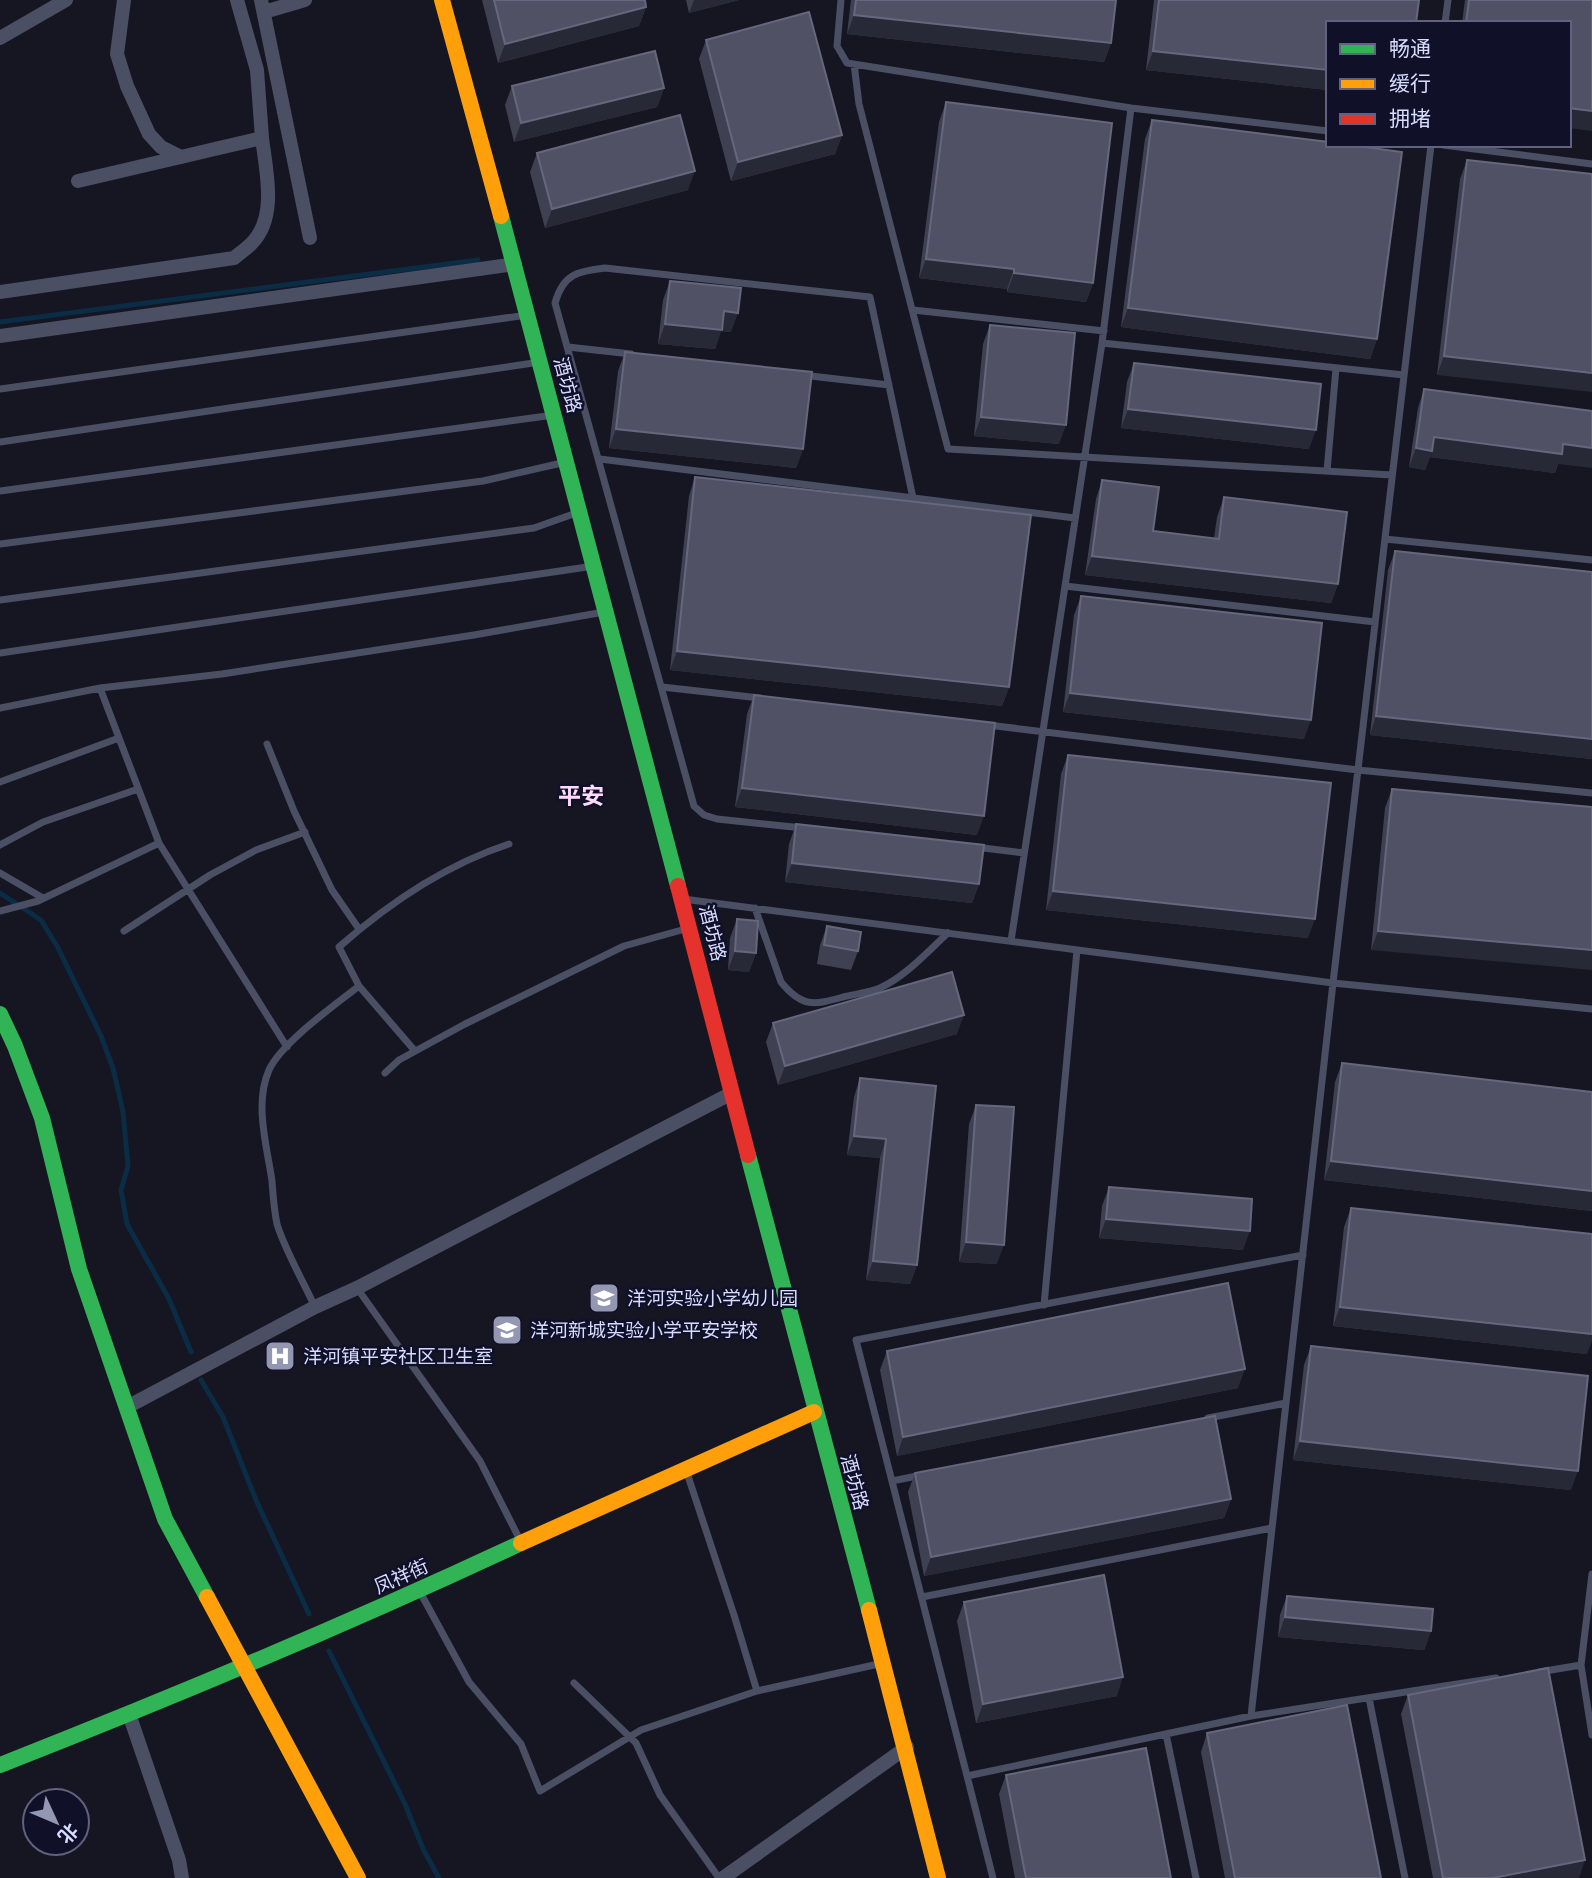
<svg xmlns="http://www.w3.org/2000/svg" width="1592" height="1878" viewBox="0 0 1592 1878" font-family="Raleway,'Noto Sans SC',sans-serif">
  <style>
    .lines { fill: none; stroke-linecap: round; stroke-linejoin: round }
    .stream { stroke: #0b2c45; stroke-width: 5 }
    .lane { stroke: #4b4f64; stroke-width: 7 }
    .street { stroke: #4b4f64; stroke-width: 14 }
    .fast { stroke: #30b455; stroke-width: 16 }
    .slow { stroke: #ff9f0a; stroke-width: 16 }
    .jam { stroke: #e5322d; stroke-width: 16 }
    .wall { fill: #3f4152 }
    .shaded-wall { fill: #282937 }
    .building { fill: #505165; stroke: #65677d; stroke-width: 2 }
    .labels { text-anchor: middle; stroke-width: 5; stroke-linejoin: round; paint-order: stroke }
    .street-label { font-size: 19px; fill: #d8dcff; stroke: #101129 }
    .poi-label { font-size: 19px; fill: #d8dcff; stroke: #101129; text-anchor: start }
    .quarter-label { font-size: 23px; font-weight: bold; fill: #ffdaf9; stroke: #101129 }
  </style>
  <rect width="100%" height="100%" fill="#161623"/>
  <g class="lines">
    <!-- stream -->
    <path class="stream" d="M0 322 478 260
      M0 893 41 920 57 946 101 1036 113 1068 123 1112 128 1166 121 1190 127 1224 169 1299 191 1352
      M201 1380 223 1417 256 1500 309 1614
      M329 1651 405 1804 423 1849 439 1878"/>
    <!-- lane -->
    <path class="lane" d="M841 0 837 46 847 63 1131 108 1328 131
      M1445 23 1448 0
      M854 64 859 104 948 449 1392 475
      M1443 145 1592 164
      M913 310 1104 331
      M1102 343 1404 375
      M568 347 631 354
      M802 375 889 385
      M0 389 527 315
      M0 442 540 362
      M600 459 1075 518
      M1327 471 1336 368
      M0 491 554 415
      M1385 539 1592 560
      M0 544 483 481 566 462
      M1065 586 1375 622
      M0 600 534 528 579 512
      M0 653 594 566
      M662 687 760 698
      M100 688 159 843 287 1047
      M0 708 100 688 222 674 474 635 604 612
      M988 725 1358 770 1592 793
      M267 744 294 811 332 890 359 929
      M0 782 119 738
      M803 828 717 819 704 815 694 806 555 303C563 274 578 271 605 268L870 297 913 498
      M0 845 43 822 138 789
      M975 847 1024 853
      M0 873 43 898
      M683 899 1333 983 1592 1009
      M755 908 781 982C802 1008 814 1005 843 997 855 994 869 993 880 988 906 976 927 952 948 933
      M0 911 38 901 159 843
      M124 931 210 875 256 850 305 832
      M1011 941 1102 343 1131 108
      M415 1051 359 986 339 947C389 903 445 865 509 844
      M385 1073 399 1060 465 1024 624 946 689 928
      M357 1288 480 1461 521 1542
      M1044 1305 1077 950
      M315 1307C304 1283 284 1248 277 1224 274 1210 273 1195 272 1181 267 1146 254 1104 269 1070 281 1043 335 1005 359 986
      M1208 1418 1286 1403
      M686 1470 734 1615 757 1691
      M892 1481 922 1475
      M1592 1574 1581 1665 1592 1735
      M420 1592 469 1682 521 1744 540 1791 641 1730 757 1691 883 1663
      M922 1597 1272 1528
      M1539 1672 1581 1665
      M574 1683 636 1743 660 1795 719 1878
      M1369 1698 1405 1878
      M1251 1716 1333 983 1431 145
      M1166 1734 1196 1878
      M967 1776 1251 1716 1496 1678
      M993 1878 856 1340 1303 1255"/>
    <!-- street -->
    <path class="street" d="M124 0 117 54 127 86 149 134 161 147 181 157
      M261 0 310 238
      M264 12 305 0
      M0 38 66 0
      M78 181 262 138 257 70 237 0
      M0 292 234 258C240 253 246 249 251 244 278 218 266 171 262 138
      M0 336 515 264
      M127 1407 315 1307 357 1288 732 1093
      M129 1714 179 1860 182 1878
      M723 1878 907 1747"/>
    <!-- fast -->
    <path class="fast" d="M501 216 678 886
      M0 1014 15 1046 42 1118 79 1269 165 1519 207 1597
      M748 1155 869 1610
      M0 1765C176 1696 350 1623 521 1543"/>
    <!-- slow -->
    <path class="slow" d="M442 0 501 216
      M521 1543 814 1412
      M207 1597 358 1878
      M869 1610 938 1878"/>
    <!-- jam -->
    <path class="jam" d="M678 886 748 1155"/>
  </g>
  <!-- wall -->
  <path class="wall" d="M482 0H645L646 7 639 26 498 63Z
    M686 0H739L689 13Z
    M851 0H1116L1111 43 1104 62 847 34Z
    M1154 0H1419L1328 23V90L1146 70Z
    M1465 0H1592L1569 23H1462Z
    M706 40 842 135 835 154 731 181 699 59Z
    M512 86 664 88 657 107 514 142 505 105Z
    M946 102 1093 283 1086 302 1007 292V289L919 278 939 122Z
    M1152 120 1377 339 1370 359 1121 327 1145 139Z
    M537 153 688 190 545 228 530 172Z
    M1467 160 1592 174 1437 375 1460 179Z
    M670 281 731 332 721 331 715 349 658 344 663 300Z
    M990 325 1059 444 974 436 983 344Z
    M625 352 803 449 796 468 609 448 618 371Z
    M1134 363 1309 449 1121 428 1127 382Z
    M1424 389 1558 464 1555 473 1430 457 1425 470 1409 467 1418 408Z
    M695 477 1009 687 1002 706 670 670 689 496Z
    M1102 480 1153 531 1214 538 1217 517 1224 497 1338 584 1331 603 1085 575 1096 499Z
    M1395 551 1592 572V759L1370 735 1388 570Z
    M1081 596 1304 739 1063 712 1074 615Z
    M754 695 977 835 735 807 747 714Z
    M1068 755 1308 938 1046 910 1061 774Z
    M1392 789 1592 807 1371 950 1385 808Z
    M796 824 979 884 972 903 785 882 789 844Z
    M737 919 756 953 749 972 728 970 730 938Z
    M827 926 858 951 851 970 817 964 820 945Z
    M773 1023 957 1034 778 1085 766 1042Z
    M1342 1063 1592 1092V1211L1324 1180 1335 1082Z
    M860 1078 936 1086 917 1265 910 1284 866 1280 880 1158 847 1155 854 1097Z
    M976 1105 997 1264 959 1262 969 1124Z
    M1109 1187 1243 1250 1099 1238 1102 1206Z
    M1351 1208 1587 1354 1333 1326 1344 1227Z
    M1311 1346 1571 1490 1293 1460 1304 1365Z
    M887 1351 1238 1388 897 1456 880 1370Z
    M915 1473 1231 1499 1224 1518 924 1576 908 1492Z
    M1287 1596 1431 1631 1424 1650 1278 1637 1280 1615Z
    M964 1602 1117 1696 976 1723 957 1621Z
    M1408 1695 1579 1878H1433L1401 1714Z
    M1207 1733 1381 1878H1225L1201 1752Z
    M1006 1775 1171 1878H1015L999 1794Z"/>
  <!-- shaded-wall -->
  <path class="shaded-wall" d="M694 0H739L689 13Z
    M646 7 639 26 498 63 505 44Z
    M854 15 1111 43 1104 62 847 34Z
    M1153 51 1328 70V90L1146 70Z
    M664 88 657 107 514 142 521 123Z
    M1569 108 1592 111V131L1569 128Z
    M842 135 835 154 731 181 738 162Z
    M695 171 688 190 545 228 552 209Z
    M926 259 1014 269 1007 289 919 278Z
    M1014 273 1093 283 1086 302 1007 292Z
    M1128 308 1377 339 1370 359 1121 327Z
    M724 311 738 313 731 332 721 331 715 349 658 344 665 324Z
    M1444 356 1592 373V392L1437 375Z
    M1128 409 1316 430 1309 449 1121 428Z
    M981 417 1066 425 1059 444 974 436Z
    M616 429 803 449 796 468 609 448Z
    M1434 437 1563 444 1592 448V468L1558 464 1555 473 1430 457 1425 470 1409 467 1416 448Z
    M1092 556 1338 584 1331 603 1085 575Z
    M677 651 1009 687 1002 706 670 670Z
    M1070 693 1311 720 1304 739 1063 712Z
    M1376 716 1592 739V759L1370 735Z
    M742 788 984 816 977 835 735 807Z
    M792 863 979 884 972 903 785 882Z
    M1053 891 1315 919 1308 938 1046 910Z
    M1378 931 1592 950V970L1371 950Z
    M735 951 756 953 749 972 728 970Z
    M964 1015 957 1034 778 1085 785 1066Z
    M854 1136 886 1139 880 1158 847 1155Z
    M1331 1161 1592 1191V1211L1324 1180Z
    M1106 1219 1250 1231 1243 1250 1099 1238Z
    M966 1242 1004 1245 997 1264 959 1262Z
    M873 1261 917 1265 910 1284 866 1280Z
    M1340 1307 1592 1334V1341L1587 1354 1333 1326Z
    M1245 1369 1238 1388 897 1456 903 1437Z
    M1300 1441 1578 1471 1571 1490 1293 1460Z
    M1231 1499 1224 1518 924 1576 931 1557Z
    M1285 1617 1431 1631 1424 1650 1278 1637Z
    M1123 1677 1117 1696 976 1723 983 1704Z
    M1585 1860 1579 1878H1493Z"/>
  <!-- building -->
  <path class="building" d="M494 0H645L646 7 505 44Z
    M856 0H1116L1111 43 854 15Z
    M1159 0H1419L1416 23H1328V70L1153 51Z
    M1469 0H1592V111L1569 108V23H1466Z
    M809 12 842 135 738 162 706 40Z
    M655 51 664 88 521 123 512 86Z
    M946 102 1112 123 1093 283 1014 273V269L926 259Z
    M680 115 695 171 552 209 537 153Z
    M1152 120 1328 142V145H1350L1402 152 1377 339 1128 308Z
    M1467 160 1592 174V373L1444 356Z
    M670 281 741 288 738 313 724 311 722 330 665 324Z
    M990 325 1075 333 1066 425 981 417Z
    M625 352 812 372 803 449 616 429Z
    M1134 363 1321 384 1316 430 1128 409Z
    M1424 389 1592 411V448L1563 444 1562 454 1434 437 1432 451 1416 448Z
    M695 477 1031 515 1009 687 677 651Z
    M1102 480 1159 487 1153 531 1219 539 1224 497 1347 512 1338 584 1092 556Z
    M1395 551 1592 572V739L1376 716Z
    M1081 596 1322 623 1311 720 1070 693Z
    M754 695 995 723 984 816 742 788Z
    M1068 755 1331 783 1315 919 1053 891Z
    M1392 789 1592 807V950L1378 931Z
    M796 824 984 845 979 884 792 863Z
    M737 919 758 921 756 953 735 951Z
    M827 926 861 932 858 951 824 945Z
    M952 972 964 1015 785 1066 773 1023Z
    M1342 1063 1592 1092V1191L1331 1161Z
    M860 1078 936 1086 917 1265 873 1261 886 1139 854 1136Z
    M976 1105 1014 1107 1004 1245 966 1242Z
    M1109 1187 1252 1199 1250 1231 1106 1219Z
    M1351 1208 1592 1234V1334L1340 1307Z
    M1228 1283 1245 1369 903 1437 887 1351Z
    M1311 1346 1588 1376 1578 1471 1300 1441Z
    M1215 1416 1231 1499 931 1557 915 1473Z
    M1104 1575 1123 1677 983 1704 964 1602Z
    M1287 1596 1433 1609 1431 1631 1285 1617Z
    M1548 1668 1585 1860 1493 1878H1443L1408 1695Z
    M1347 1705 1381 1878H1235L1207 1733Z
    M1146 1748 1171 1878H1026L1006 1775Z"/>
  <!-- icons -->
  <defs>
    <g id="school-square" transform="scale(1.575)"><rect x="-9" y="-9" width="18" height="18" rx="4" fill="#9497b2" stroke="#101129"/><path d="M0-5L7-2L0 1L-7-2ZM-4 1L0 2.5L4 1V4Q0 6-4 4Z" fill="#fff"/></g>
    <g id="hospital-square" transform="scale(1.575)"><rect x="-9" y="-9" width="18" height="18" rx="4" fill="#9497b2" stroke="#101129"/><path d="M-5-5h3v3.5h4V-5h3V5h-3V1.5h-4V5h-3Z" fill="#fff"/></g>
  </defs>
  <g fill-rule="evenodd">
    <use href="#school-square" x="604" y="1298"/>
    <use href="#school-square" x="507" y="1330"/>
    <use href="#hospital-square" x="280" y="1356"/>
  </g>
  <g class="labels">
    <!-- street labels -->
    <g class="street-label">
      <text transform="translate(568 385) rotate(75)" y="7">酒坊路</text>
      <text transform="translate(713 933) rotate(76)" y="7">酒坊路</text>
      <text transform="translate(855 1482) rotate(75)" y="7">酒坊路</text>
      <text transform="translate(401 1576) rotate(-24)" y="7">凤祥街</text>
    </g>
    <!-- poi labels -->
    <g class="poi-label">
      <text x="627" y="1305">洋河实验小学幼儿园</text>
      <text x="530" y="1337">洋河新城实验小学平安学校</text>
      <text x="303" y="1363">洋河镇平安社区卫生室</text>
    </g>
    <!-- quarter labels -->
    <g class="quarter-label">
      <text x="581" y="804">平安</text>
    </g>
  </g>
  <!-- legend -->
  <rect x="1326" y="21" width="245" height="126" fill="#101129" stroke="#60627f" stroke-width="2"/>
  <rect x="1340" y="44" width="35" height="10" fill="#30b455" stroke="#60627f" stroke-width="2"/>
  <text x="1389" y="56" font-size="21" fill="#d8dcff">畅通</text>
  <rect x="1340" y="79" width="35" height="10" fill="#ff9f0a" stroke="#60627f" stroke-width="2"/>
  <text x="1389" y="91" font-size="21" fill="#d8dcff">缓行</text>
  <rect x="1340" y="114" width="35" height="10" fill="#e5322d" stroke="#60627f" stroke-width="2"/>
  <text x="1389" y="126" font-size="21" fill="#d8dcff">拥堵</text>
  <!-- north arrow -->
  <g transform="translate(56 1822) rotate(134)"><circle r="33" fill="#101129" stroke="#60627f" stroke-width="2"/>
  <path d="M0-5L12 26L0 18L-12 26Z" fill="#9497b2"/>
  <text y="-10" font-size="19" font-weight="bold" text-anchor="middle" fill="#d8dcff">北</text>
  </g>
</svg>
